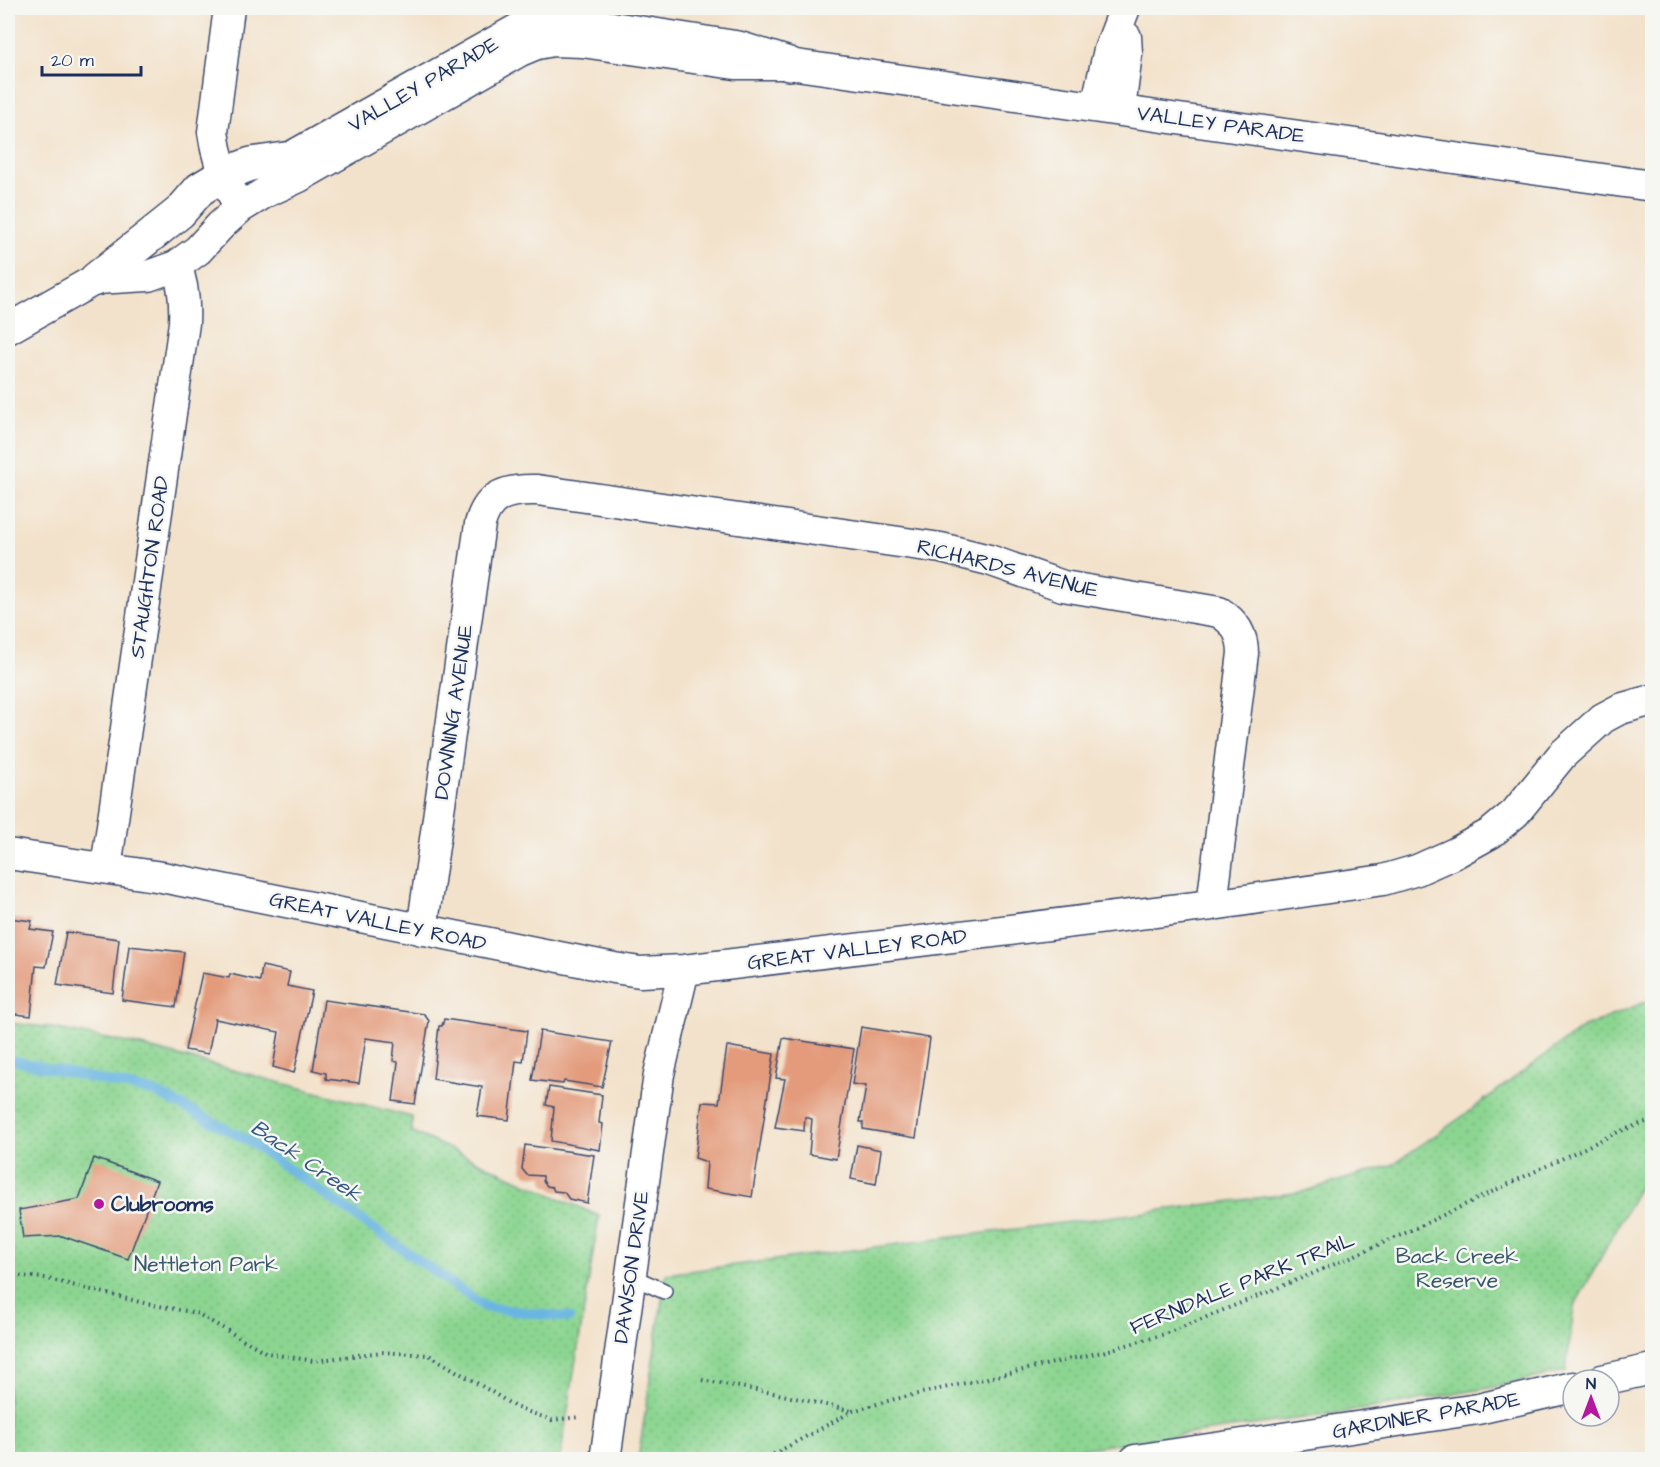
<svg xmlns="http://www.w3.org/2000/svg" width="1660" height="1467" viewBox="0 0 1660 1467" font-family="'Architects Daughter',sans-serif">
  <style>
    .park { fill: url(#park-dots); stroke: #548278; stroke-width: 1.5 }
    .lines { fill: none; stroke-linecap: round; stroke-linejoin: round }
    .stream { stroke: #69b5e2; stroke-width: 10 }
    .building { fill: #e39b7c }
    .service-casing { stroke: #3b4a6e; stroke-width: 18 }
    .minor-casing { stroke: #3b4a6e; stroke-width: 33 }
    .tertiary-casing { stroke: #3b4a6e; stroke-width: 36 }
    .path { stroke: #3b4a6e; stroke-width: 4; stroke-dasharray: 1.5 4.5; stroke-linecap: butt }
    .service { stroke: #fff; stroke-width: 15 }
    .minor { stroke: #fff; stroke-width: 30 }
    .tertiary { stroke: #fff; stroke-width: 33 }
    .poi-dot { fill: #b5179e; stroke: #f6f6f2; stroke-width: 2 }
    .labels { text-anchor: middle; stroke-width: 5; stroke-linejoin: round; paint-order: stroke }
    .street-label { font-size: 21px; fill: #1b2f5e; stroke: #f6f6f2 }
    .poi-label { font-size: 21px; font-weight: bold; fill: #1b2f5e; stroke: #f6f6f2; text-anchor: start }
    .park-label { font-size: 21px; fill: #37586b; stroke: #f6f6f2 }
    .water-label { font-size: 22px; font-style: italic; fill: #325786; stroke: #f6f6f2 }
  </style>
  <defs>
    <pattern id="park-dots" width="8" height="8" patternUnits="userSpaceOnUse" patternTransform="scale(1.5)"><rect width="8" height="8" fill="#8cd591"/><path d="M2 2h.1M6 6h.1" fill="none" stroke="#78b77f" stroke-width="1.8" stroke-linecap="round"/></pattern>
  </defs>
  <rect width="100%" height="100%" fill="#f6f6f2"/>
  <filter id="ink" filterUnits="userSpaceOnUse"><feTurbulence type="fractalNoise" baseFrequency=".0167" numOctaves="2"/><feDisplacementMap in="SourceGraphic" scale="12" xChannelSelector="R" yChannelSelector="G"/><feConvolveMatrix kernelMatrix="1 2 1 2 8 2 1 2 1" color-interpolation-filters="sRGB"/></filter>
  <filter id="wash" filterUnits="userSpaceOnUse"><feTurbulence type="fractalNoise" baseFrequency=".008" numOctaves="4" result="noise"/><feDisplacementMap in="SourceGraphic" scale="24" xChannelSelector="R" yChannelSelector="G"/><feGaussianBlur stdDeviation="1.35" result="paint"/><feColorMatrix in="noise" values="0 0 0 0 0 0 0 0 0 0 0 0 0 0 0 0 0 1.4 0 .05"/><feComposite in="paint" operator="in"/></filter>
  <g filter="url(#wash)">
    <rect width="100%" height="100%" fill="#f3e2cb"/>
    <!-- park -->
    <path class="park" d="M1652 999V1163L1574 1307 1566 1371 1495 1387 1360 1410 1008 1459 638 1460 666 1274 1302 1192 1392 1165 1460 1118 1582 1028Z
      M8 1023 47 1027 133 1044 412 1117V1132L599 1216 560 1459 8 1460Z"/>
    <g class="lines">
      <!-- stream -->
      <path class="stream" d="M8 1059 157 1093 249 1141 485 1307 569 1318"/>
    </g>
    <g id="blocks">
      <!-- building -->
      <path class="building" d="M8 918 32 921 30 929 53 932 46 967 36 966 31 1016 8 1013Z
        M66 932 119 939 113 993 57 985Z
        M129 946 184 952 176 1007 122 1000Z
        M262 966 290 972 287 986 312 991 294 1073 273 1067 279 1032 215 1019 208 1054 185 1050 202 973 229 978 230 974 260 981Z
        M324 1000 424 1014 429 1021 415 1104 393 1101 398 1062 393 1061 395 1042 366 1038 359 1083 326 1079V1073L313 1070Z
        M444 1019 527 1031 523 1062 516 1061 509 1120 477 1116 482 1087 433 1079 439 1026H442Z
        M861 1027 930 1038 916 1138 863 1129V1122H860L866 1086 852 1084Z
        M540 1031 612 1042 602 1087 564 1081 563 1084 532 1080Z
        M783 1038 854 1049 836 1159 809 1154 812 1119 805 1117 804 1131 775 1127 785 1079 776 1078Z
        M727 1046 774 1054 752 1197 705 1189 707 1162 695 1158 702 1102 719 1103Z
        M549 1087 602 1095 599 1123 603 1124 600 1150 551 1141 554 1107 546 1105Z
        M525 1145 594 1155 587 1203 569 1199 564 1192 554 1191 552 1187 547 1186 543 1181V1176L527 1175 522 1169Z
        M857 1145 881 1150 876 1184 851 1179Z
        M94 1158 157 1181 128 1259 62 1236 23 1238 19 1210 79 1199Z"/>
    </g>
  </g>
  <g filter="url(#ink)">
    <use href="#blocks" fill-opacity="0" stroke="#3b4a6e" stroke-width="1.5"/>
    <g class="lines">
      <!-- service casing -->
      <g class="service-casing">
        <path id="service" d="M630 1276 664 1291"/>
      </g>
      <!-- minor casing -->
      <g class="minor-casing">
        <path id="minor" d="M229 8 213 132C216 156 223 176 234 197
          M1096 106 1109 50 1125 8
          M1120 110 1127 53 1126 37
          M8 329 96 279 148 276 176 266 198 250 221 225 240 208 266 192 299 177 520 51 537 44 553 41 582 42 735 64H789L1652 186
          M8 854 162 877 614 968 640 972 684 970 1212 905 1383 880 1417 870 1455 853 1491 833 1515 813 1562 755 1603 718 1620 709 1652 700
          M106 868 184 323C185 303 184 284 176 266
          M422 930 480 524C488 494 508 489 537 490L941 548 989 560 1063 586 1219 612C1235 622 1243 634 1243 653L1212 905
          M1602 1380 1652 1369
          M605 1460 659 1074 684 970
          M1135 1460 1478 1409 1573 1387"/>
      </g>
      <!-- tertiary casing -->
      <g class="tertiary-casing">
        <path id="tertiary" d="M96 279 180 212 200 189 223 175 251 164 292 158 528 25 552 20 571 22 738 48 789 64"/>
      </g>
      <!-- path -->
      <path class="path" d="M8 1275 44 1278 148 1304 196 1313 267 1353 314 1361 381 1352 429 1355 492 1392 515 1407 552 1420 580 1417
        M702 1380 778 1394 852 1411
        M763 1460 853 1411 891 1400 1102 1352 1165 1334 1314 1273 1399 1236 1618 1132 1652 1120"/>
      <!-- service -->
      <use href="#service" class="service"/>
      <!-- minor -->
      <use href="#minor" class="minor"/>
      <!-- tertiary -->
      <use href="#tertiary" class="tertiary"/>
    </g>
  </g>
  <!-- markers -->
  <circle class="poi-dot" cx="99" cy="1204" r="6"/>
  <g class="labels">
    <!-- street labels -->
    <g class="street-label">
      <text transform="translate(423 84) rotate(-30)" y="7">VALLEY PARADE</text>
      <text transform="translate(1221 124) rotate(8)" y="7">VALLEY PARADE</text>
      <text transform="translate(149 567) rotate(-82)" y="7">STAUGHTON ROAD</text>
      <text transform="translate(1008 568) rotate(14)" y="7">RICHARDS AVENUE</text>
      <text transform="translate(453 712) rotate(-82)" y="7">DOWNING AVENUE</text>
      <text transform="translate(378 921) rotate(12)" y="7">GREAT VALLEY ROAD</text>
      <text transform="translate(857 949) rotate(-7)" y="7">GREAT VALLEY ROAD</text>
      <text transform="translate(631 1267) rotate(-82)" y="7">DAWSON DRIVE</text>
      <text transform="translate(1242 1283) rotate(-22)" y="7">FERNDALE PARK TRAIL</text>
      <text transform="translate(1426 1415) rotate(-10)" y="7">GARDINER PARADE</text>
    </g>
    <!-- poi labels -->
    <g class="poi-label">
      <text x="111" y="1211">Clubrooms</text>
    </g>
    <!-- park labels -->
    <g class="park-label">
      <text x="1457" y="1263">Back Creek<tspan x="1457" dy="24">Reserve</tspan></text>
      <text x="206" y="1271">Nettleton Park</text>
    </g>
    <!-- water labels -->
    <g class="water-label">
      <text transform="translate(307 1160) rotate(34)" y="8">Back Creek</text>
    </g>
  </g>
  <!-- margin -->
  <rect width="1660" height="1467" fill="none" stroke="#f6f6f2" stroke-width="30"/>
  <!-- north arrow -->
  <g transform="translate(1591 1398)"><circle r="28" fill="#f6f6f2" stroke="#9ea6b7" stroke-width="1.5"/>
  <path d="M0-4.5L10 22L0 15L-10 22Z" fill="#b5179e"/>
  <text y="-9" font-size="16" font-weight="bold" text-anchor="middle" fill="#1b2f5e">N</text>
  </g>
  <!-- scale -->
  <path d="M42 66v9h99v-9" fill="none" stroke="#1b2f5e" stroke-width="3"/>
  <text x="51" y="66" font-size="18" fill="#1b2f5e" stroke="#f6f6f2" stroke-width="4.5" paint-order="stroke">20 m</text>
</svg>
